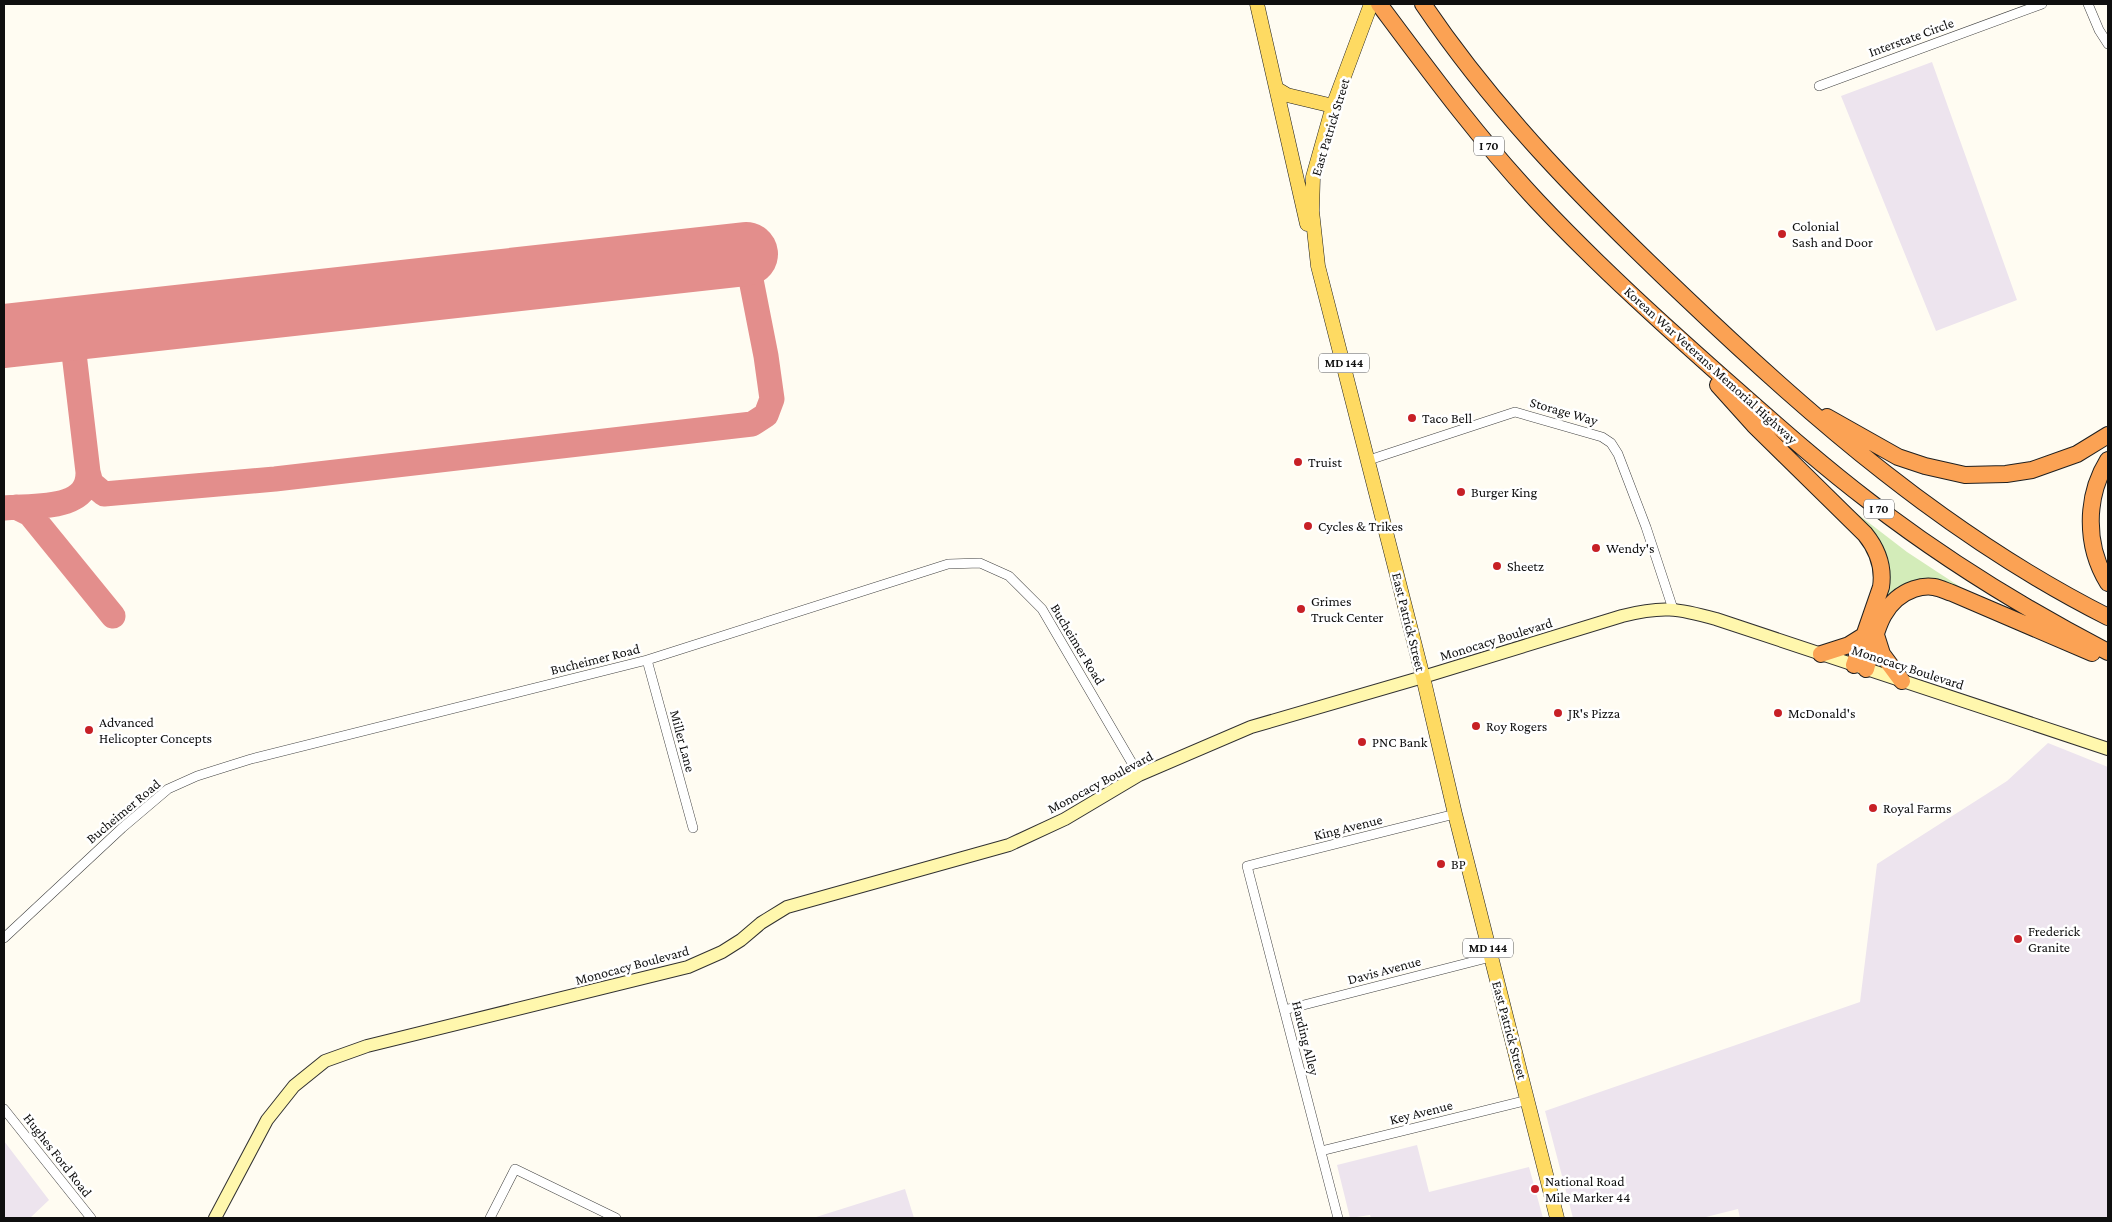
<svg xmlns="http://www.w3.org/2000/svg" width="2112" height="1222" viewBox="0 0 2112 1222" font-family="'Crimson Pro',serif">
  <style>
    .industrial { fill: #ede4ee }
    .green { fill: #d3ecb9 }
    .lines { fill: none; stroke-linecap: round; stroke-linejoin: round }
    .taxiway { stroke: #e38e8c; stroke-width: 25 }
    .runway { stroke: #e38e8c; stroke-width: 64 }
    .street-casing { stroke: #424242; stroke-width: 10 }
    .secondary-casing { stroke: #313131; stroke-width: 14 }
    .primary-casing { stroke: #202020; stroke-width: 15 }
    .highway-casing { stroke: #202020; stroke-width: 18 }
    .street { stroke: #fff; stroke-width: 9 }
    .secondary { stroke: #fff7ad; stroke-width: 12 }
    .primary { stroke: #feda62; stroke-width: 14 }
    .highway { stroke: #fba254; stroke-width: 16 }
    .poi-dot { fill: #c72026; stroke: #fff; stroke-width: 2 }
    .labels { text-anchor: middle; stroke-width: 5; stroke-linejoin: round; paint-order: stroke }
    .shield { fill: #fff; stroke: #575757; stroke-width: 1 }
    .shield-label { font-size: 12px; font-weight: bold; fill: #0f0f0f }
    .street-label { font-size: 14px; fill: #0f0f0f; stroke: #fff }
    .poi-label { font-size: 14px; fill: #0f0f0f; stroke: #fff; text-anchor: start }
  </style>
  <rect width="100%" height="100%" fill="#fffcf2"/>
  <!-- industrial -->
  <path class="industrial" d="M1932 62 2017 300 1936 331 1841 96Z
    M2048 743 2108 767V1218H1740L1738 1209 1702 1218H1573L1545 1111 1860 1002 1877 864 2007 781Z
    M4 1141 49 1200 30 1218H4Z
    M1417 1145 1429 1192 1529 1167 1543 1218H1371L1370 1215 1350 1218 1337 1165Z
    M905 1189 914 1218H813Z"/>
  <!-- green -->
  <path class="green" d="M1838 499 1907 552 1980 600 1954 588 1883 604 1887 582Z"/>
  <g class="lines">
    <!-- taxiway -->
    <path class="taxiway" d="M71 328 88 472
      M16 507 30 514 113 616
      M4 508C32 505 89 512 88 472L91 483 104 494 275 479 752 424 766 415 772 399 766 356 746 254"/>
    <!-- runway -->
    <path class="runway" d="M4 336 746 254"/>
    <!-- street casing -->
    <g class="street-casing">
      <path id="street" d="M2088 4 2099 30 2108 44
        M1819 86 2042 4
        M1369 460 1515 412 1602 437 1611 443 1618 454 1646 527 1673 609
        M647 660 693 828
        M4 938 122 828 168 789 197 776 251 759 647 660 948 564 980 563 1009 576 1042 609 1139 775
        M1284 1010 1491 957
        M4 1109 91 1218
        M1321 1151 1528 1100
        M490 1218 515 1169 616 1218
        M1338 1218 1247 866 1455 814"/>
    </g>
    <!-- secondary casing -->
    <g class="secondary-casing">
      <path id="secondary" d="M215 1218 267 1120 294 1086 325 1061 367 1046 688 967 722 952 741 940 761 923 787 907 1009 845 1065 819 1139 775 1251 727 1423 677 1622 616C1662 606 1677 608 1716 619L2108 749"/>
    </g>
    <!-- primary casing -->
    <g class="primary-casing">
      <path id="primary" d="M1257 4 1307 224
        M1371 4 1333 106 1313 177 1312 211 1318 266 1423 677 1455 814 1557 1218
        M1277 89 1287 95 1333 106"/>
    </g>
    <!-- highway casing -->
    <g class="highway-casing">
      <path id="highway" d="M1379 4C1429 71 1479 139 1537 201 1600 268 1669 330 1738 391 1781 429 1824 467 1870 502 1944 559 2025 609 2108 652
        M1423 4C1498 115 1589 206 1686 298 1814 420 1949 537 2108 617
        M1718 385 1754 425 1865 534C1878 550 1884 567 1881 587L1854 665
        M1827 417 1898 457 1925 466 1965 475 2006 474 2032 470 2077 454 2108 435
        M2108 460C2085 497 2085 546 2108 583
        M1876 635 1882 654 1902 681
        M1821 654 1849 645 1865 635
        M1866 669C1875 638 1879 601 1914 589 1920 587 1928 586 1934 587 1940 588 1946 591 1952 593L2092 653"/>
    </g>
    <!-- street -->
    <use href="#street" class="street"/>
    <!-- secondary -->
    <use href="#secondary" class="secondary"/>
    <!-- primary -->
    <use href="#primary" class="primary"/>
    <!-- highway -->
    <use href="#highway" class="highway"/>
  </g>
  <!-- markers -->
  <g class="poi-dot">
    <circle cx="1782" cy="234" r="5"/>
    <circle cx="1412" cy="418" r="5"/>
    <circle cx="1298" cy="462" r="5"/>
    <circle cx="1461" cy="492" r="5"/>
    <circle cx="1308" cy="526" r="5"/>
    <circle cx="1596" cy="548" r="5"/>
    <circle cx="1497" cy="566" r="5"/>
    <circle cx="1301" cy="609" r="5"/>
    <circle cx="1558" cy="713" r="5"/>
    <circle cx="1778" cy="713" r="5"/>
    <circle cx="1476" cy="726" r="5"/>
    <circle cx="89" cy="730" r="5"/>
    <circle cx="1362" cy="742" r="5"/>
    <circle cx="1873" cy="808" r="5"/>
    <circle cx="1441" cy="864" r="5"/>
    <circle cx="2018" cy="939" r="5"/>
    <circle cx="1535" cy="1189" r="5"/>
  </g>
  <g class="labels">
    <!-- shield labels -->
    <g class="shield">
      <rect x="1474" y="136.5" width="30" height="19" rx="4"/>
      <rect x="1319" y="353.5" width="50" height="19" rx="4"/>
      <rect x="1864" y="499.5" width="30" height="19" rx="4"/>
      <rect x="1463" y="938.5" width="50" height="19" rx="4"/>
    </g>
    <g class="shield-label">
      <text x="1489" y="150">I 70</text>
      <text x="1344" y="367">MD 144</text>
      <text x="1879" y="513">I 70</text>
      <text x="1488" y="952">MD 144</text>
    </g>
    <!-- street labels -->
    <g class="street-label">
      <text transform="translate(1911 37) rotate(-20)" y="5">Interstate Circle</text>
      <text transform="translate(1330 127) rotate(-73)" y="5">East Patrick Street</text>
      <text transform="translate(1711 365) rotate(42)" y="5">Korean War Veterans Memorial Highway</text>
      <text transform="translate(1564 411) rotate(16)" y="5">Storage Way</text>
      <text transform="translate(1409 622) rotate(76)" y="5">East Patrick Street</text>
      <text transform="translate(1496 639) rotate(-17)" y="5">Monocacy Boulevard</text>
      <text transform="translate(1078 644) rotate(59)" y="5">Bucheimer Road</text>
      <text transform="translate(595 659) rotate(-14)" y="5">Bucheimer Road</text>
      <text transform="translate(1908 667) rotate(18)" y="5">Monocacy Boulevard</text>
      <text transform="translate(683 741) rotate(75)" y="5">Miller Lane</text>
      <text transform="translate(1100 782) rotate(-28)" y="5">Monocacy Boulevard</text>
      <text transform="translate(123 811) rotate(-40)" y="5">Bucheimer Road</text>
      <text transform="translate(1348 827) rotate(-14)" y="5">King Avenue</text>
      <text transform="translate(632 965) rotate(-15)" y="5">Monocacy Boulevard</text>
      <text transform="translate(1384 970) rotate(-15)" y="5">Davis Avenue</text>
      <text transform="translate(1510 1030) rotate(75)" y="5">East Patrick Street</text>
      <text transform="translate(1306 1038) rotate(76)" y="5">Harding Alley</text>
      <text transform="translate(1421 1112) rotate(-14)" y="5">Key Avenue</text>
      <text transform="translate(58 1155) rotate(52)" y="5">Hughes Ford Road</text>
    </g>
    <!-- poi labels -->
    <g class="poi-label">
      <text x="1792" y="231">Colonial<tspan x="1792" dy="16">Sash and Door</tspan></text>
      <text x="1422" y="423">Taco Bell</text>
      <text x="1308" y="467">Truist</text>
      <text x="1471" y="497">Burger King</text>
      <text x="1318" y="531">Cycles &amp; Trikes</text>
      <text x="1606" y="553">Wendy's</text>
      <text x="1507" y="571">Sheetz</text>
      <text x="1311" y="606">Grimes<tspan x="1311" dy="16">Truck Center</tspan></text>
      <text x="1568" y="718">JR's Pizza</text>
      <text x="1788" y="718">McDonald's</text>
      <text x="99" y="727">Advanced<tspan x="99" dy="16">Helicopter Concepts</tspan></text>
      <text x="1486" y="731">Roy Rogers</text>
      <text x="1372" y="747">PNC Bank</text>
      <text x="1883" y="813">Royal Farms</text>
      <text x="1451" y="869">BP</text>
      <text x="2028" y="936">Frederick<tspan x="2028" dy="16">Granite</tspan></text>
      <text x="1545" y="1186">National Road<tspan x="1545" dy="16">Mile Marker 44</tspan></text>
    </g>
  </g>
  <!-- border -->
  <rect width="2112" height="1222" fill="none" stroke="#0f0f0f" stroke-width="10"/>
</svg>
